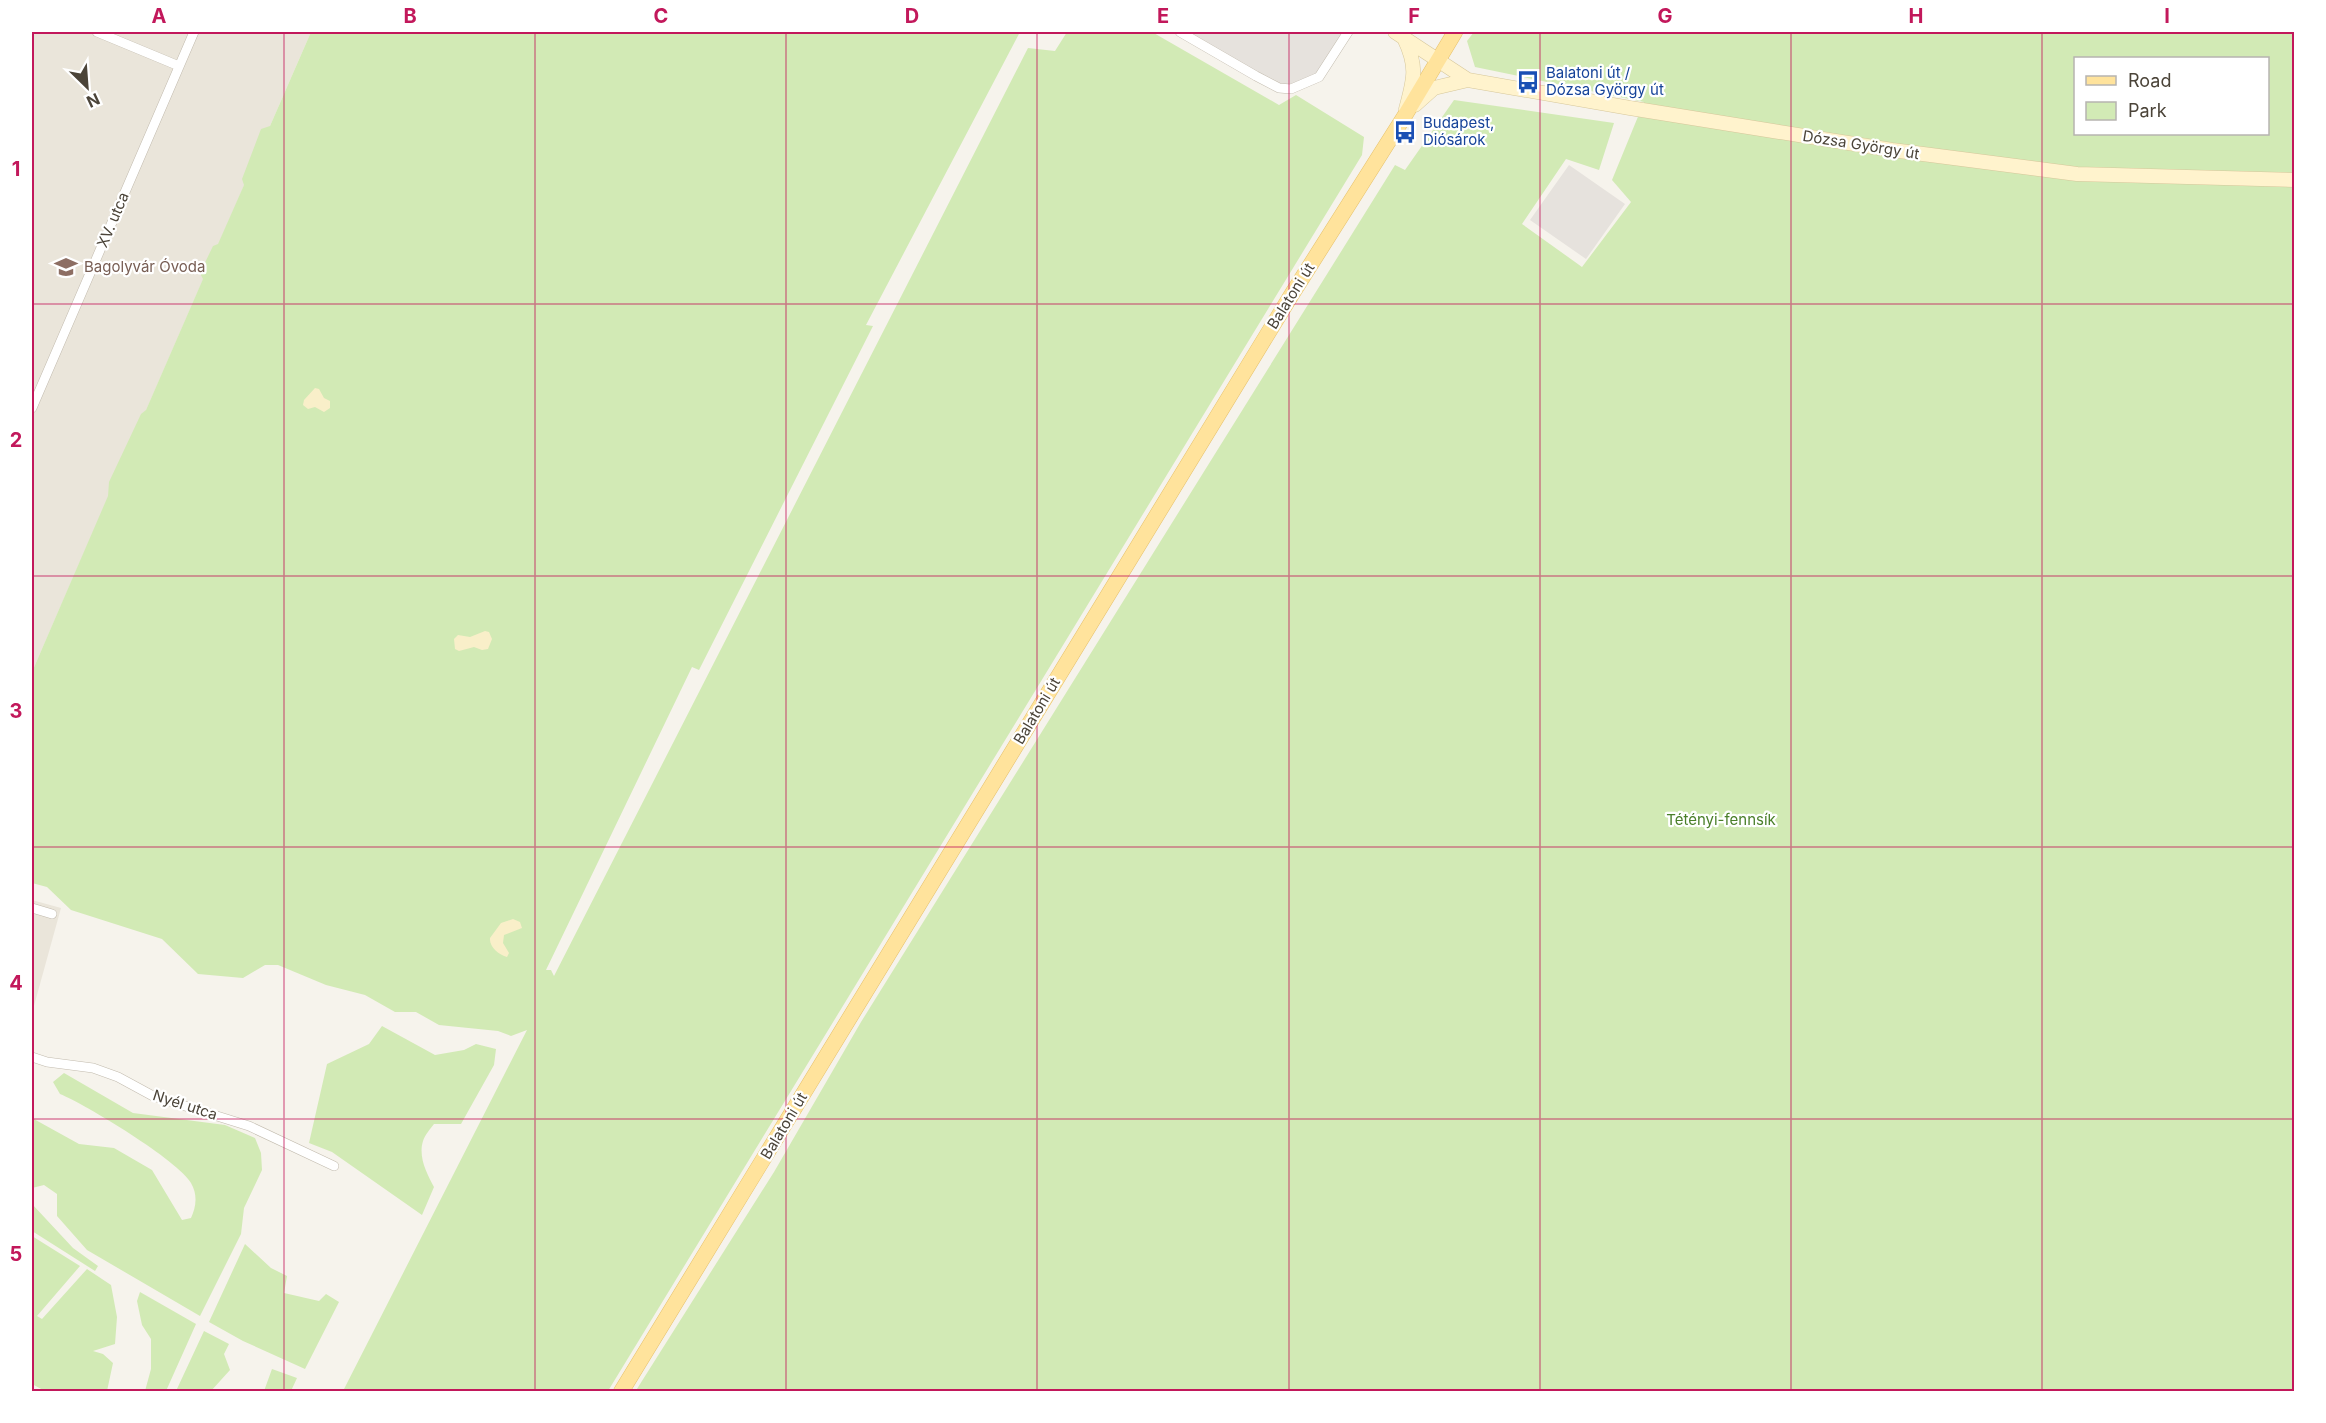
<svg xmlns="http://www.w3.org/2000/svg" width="2326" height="1423" viewBox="0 0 2326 1423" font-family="Inter,sans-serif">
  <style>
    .residential { fill: #eae5da }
    .industrial { fill: #e6e2dd }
    .green { fill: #d2eab5; fill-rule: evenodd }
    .sand { fill: #f9efc9 }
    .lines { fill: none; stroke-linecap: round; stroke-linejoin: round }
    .street-casing { stroke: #c2bbae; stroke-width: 10 }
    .secondary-casing { stroke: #d6c79b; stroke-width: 15 }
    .primary-casing { stroke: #e6c16a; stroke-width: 16 }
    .street { stroke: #fff; stroke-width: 9 }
    .secondary { stroke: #fff3cd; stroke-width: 14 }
    .primary { stroke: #ffe39c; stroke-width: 15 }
    .grid { fill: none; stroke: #c2185b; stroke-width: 1.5; stroke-opacity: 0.55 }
    .labels { text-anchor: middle; stroke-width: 4.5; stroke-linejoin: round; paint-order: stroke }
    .transit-label { font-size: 15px; fill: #164399; stroke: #fff; text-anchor: start }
    .street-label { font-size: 15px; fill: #4b4439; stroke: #fff }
    .education-label { font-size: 15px; fill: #785e54; stroke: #fff; text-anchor: start }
    .park-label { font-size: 15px; fill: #4a7f2a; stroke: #fff }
    .neatline { fill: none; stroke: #c2185b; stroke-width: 2 }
    .grid-label { font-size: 20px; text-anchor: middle; font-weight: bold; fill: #c2185b }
  </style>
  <rect width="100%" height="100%" fill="#f6f3ec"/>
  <!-- residential -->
  <path class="residential" d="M32 32H311L32 672Z
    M32 900 61 908 32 1013Z"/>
  <!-- industrial -->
  <path class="industrial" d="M1181 32H1348L1319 77 1279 88Z
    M1569 165 1625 204 1586 259 1530 220Z"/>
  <!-- green -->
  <path class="green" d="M311 32H1020L866 325 873 326 699 670 692 667 546 970H551L554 976 1028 48 1055 51 1067 32H1152L1279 105 1296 95 1364 137 1362 155 608 1391H343L527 1030 511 1036 498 1031 439 1025 416 1012H395L365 995 326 985 278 965H265L243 978 198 974 162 939 71 910 47 887 32 883V672L108 496 109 482 141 414 146 410 203 279 200 273 213 246 218 244 244 185 242 179 261 129 270 126Z
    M1474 32H2294V1391L635 1392 774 1172 861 1022 1395 165 1405 170 1454 100 1614 123 1599 170 1566 159 1522 224 1582 267 1631 202 1612 180 1644 102 1475 67 1467 41ZM2076 58H2268V134H2076Z
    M382 1026 435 1055 464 1050 476 1044 496 1049 494 1065 461 1124H434C430 1129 425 1135 423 1141 418 1157 427 1174 434 1187L422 1215 332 1152 309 1143 327 1064 369 1044Z
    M64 1073 133 1113 225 1125 255 1138 261 1153 262 1170 244 1208 241 1234 200 1316 87 1250 57 1216V1194L44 1185 32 1188V1118L79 1144 114 1148 152 1170 182 1220 191 1218C196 1207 198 1195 191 1183 179 1161 85 1104 60 1094L53 1082Z
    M32 1204 73 1248 98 1266 95 1271 32 1231Z
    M32 1236 80 1266 37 1316 42 1319 87 1269 111 1285 117 1317 115 1344 93 1351 103 1354 113 1363 107 1391H45L32 1384Z
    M245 1244 271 1268 287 1276 284 1293 319 1301 326 1294 339 1302 305 1369 243 1341 209 1322Z
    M140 1292 196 1324 166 1391H145L151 1369V1339L142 1325 137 1301Z
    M204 1331 229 1344 224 1354 230 1370 211 1391H176Z
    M272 1369 297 1378 291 1391H264Z"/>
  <!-- sand -->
  <path class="sand" d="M315 388 319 389 324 398 330 401V408L324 412 315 407 308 409 303 405 304 400Z
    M485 631 489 632 492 639 488 649 482 650 474 647 459 651 455 649 454 639 458 635 470 637Z
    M513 919 520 922 522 928 504 935 503 943 509 953 507 957C499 955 489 947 490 938L501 923Z"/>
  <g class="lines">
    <!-- street casing -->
    <g class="street-casing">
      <path id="street" d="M97 32 179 66
        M1180 32 1256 76 1279 88 1291 89 1319 77 1348 32
        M32 408 194 32
        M32 908 52 914
        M32 1057 47 1062 93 1068 118 1077 153 1096 249 1126 334 1166"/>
    </g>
    <!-- secondary casing -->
    <g class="secondary-casing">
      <path id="secondary" d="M1395 32 1468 80 1630 108 1892 150 2077 174 2294 180
        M1404 38C1418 67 1414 79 1406 109
        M1415 105 1434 88 1468 80"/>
    </g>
    <!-- primary casing -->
    <g class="primary-casing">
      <path id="primary" d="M621 1392 1292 294 1404 117 1455 32"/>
    </g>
    <!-- street -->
    <use href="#street" class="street"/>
    <!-- secondary -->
    <use href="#secondary" class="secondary"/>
    <!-- primary -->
    <use href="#primary" class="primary"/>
  </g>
  <!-- grid -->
  <path class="grid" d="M284 32V1392M535 32V1392M786 32V1392M1037 32V1392M1289 32V1392M1540 32V1392M1791 32V1392M2042 32V1392M32 304H2294M32 576H2294M32 847H2294M32 1119H2294"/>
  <!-- icons -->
  <defs>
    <g id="bus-bare" transform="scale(1.8)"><path d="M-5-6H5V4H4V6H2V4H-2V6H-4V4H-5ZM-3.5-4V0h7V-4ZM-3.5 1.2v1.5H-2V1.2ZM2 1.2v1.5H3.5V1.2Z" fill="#1a4fb4" stroke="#fff" stroke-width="2.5" paint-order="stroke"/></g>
    <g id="school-bare" transform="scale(1.8)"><path d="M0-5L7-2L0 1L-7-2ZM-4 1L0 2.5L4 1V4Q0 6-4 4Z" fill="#8d6e63" stroke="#fff" stroke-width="2.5" paint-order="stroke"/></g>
  </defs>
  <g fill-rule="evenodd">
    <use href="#bus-bare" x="1528" y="82"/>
    <use href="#bus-bare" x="1405" y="132"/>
    <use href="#school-bare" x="66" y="267"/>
  </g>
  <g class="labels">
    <!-- transit labels -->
    <g class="transit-label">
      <text x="1546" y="78">Balatoni út /<tspan x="1546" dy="17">Dózsa György út</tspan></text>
      <text x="1423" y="128">Budapest,<tspan x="1423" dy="17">Diósárok</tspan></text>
    </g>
    <!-- street labels -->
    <g class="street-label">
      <text transform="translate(1861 145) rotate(9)" y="5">Dózsa György út</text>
      <text transform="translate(113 220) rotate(-67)" y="5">XV. utca</text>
      <text transform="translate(1291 296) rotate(-58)" y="5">Balatoni út</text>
      <text transform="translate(1037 711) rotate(-59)" y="5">Balatoni út</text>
      <text transform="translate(185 1105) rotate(18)" y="5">Nyél utca</text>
      <text transform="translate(784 1126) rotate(-59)" y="5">Balatoni út</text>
    </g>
    <!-- education labels -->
    <g class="education-label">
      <text x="84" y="272">Bagolyvár Óvoda</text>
    </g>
    <!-- park labels -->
    <g class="park-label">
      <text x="1721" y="825">Tétényi-fennsík</text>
    </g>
  </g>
  <!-- border -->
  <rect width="2326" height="1423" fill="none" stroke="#ffffff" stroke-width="66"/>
  <!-- legend -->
  <rect x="2074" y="57" width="195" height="78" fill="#ffffff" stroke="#b7b4b0" stroke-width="1.5"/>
  <rect x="2086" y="76" width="30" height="9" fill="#ffe39c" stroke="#b7b4b0" stroke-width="1.5"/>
  <text x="2128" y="87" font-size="18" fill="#4b4439">Road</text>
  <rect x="2086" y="102" width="30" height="18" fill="#d2eab5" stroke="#b7b4b0" stroke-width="1.5"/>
  <text x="2128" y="117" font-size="18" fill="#4b4439">Park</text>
  <!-- north arrow -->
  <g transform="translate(87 87) rotate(155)" stroke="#ffffff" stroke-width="4.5" paint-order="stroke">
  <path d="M0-4.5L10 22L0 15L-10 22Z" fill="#4b4439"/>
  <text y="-9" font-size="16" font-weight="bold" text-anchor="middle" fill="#4b4439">N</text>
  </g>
  <rect x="33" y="33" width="2260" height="1357" class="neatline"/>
  <g class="grid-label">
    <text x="159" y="23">A</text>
    <text x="410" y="23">B</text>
    <text x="661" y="23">C</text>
    <text x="912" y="23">D</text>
    <text x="1163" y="23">E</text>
    <text x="1414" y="23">F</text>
    <text x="1665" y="23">G</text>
    <text x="1916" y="23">H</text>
    <text x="2167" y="23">I</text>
    <text x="16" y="176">1</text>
    <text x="16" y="447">2</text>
    <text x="16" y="718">3</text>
    <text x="16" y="990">4</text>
    <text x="16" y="1261">5</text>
  </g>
</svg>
